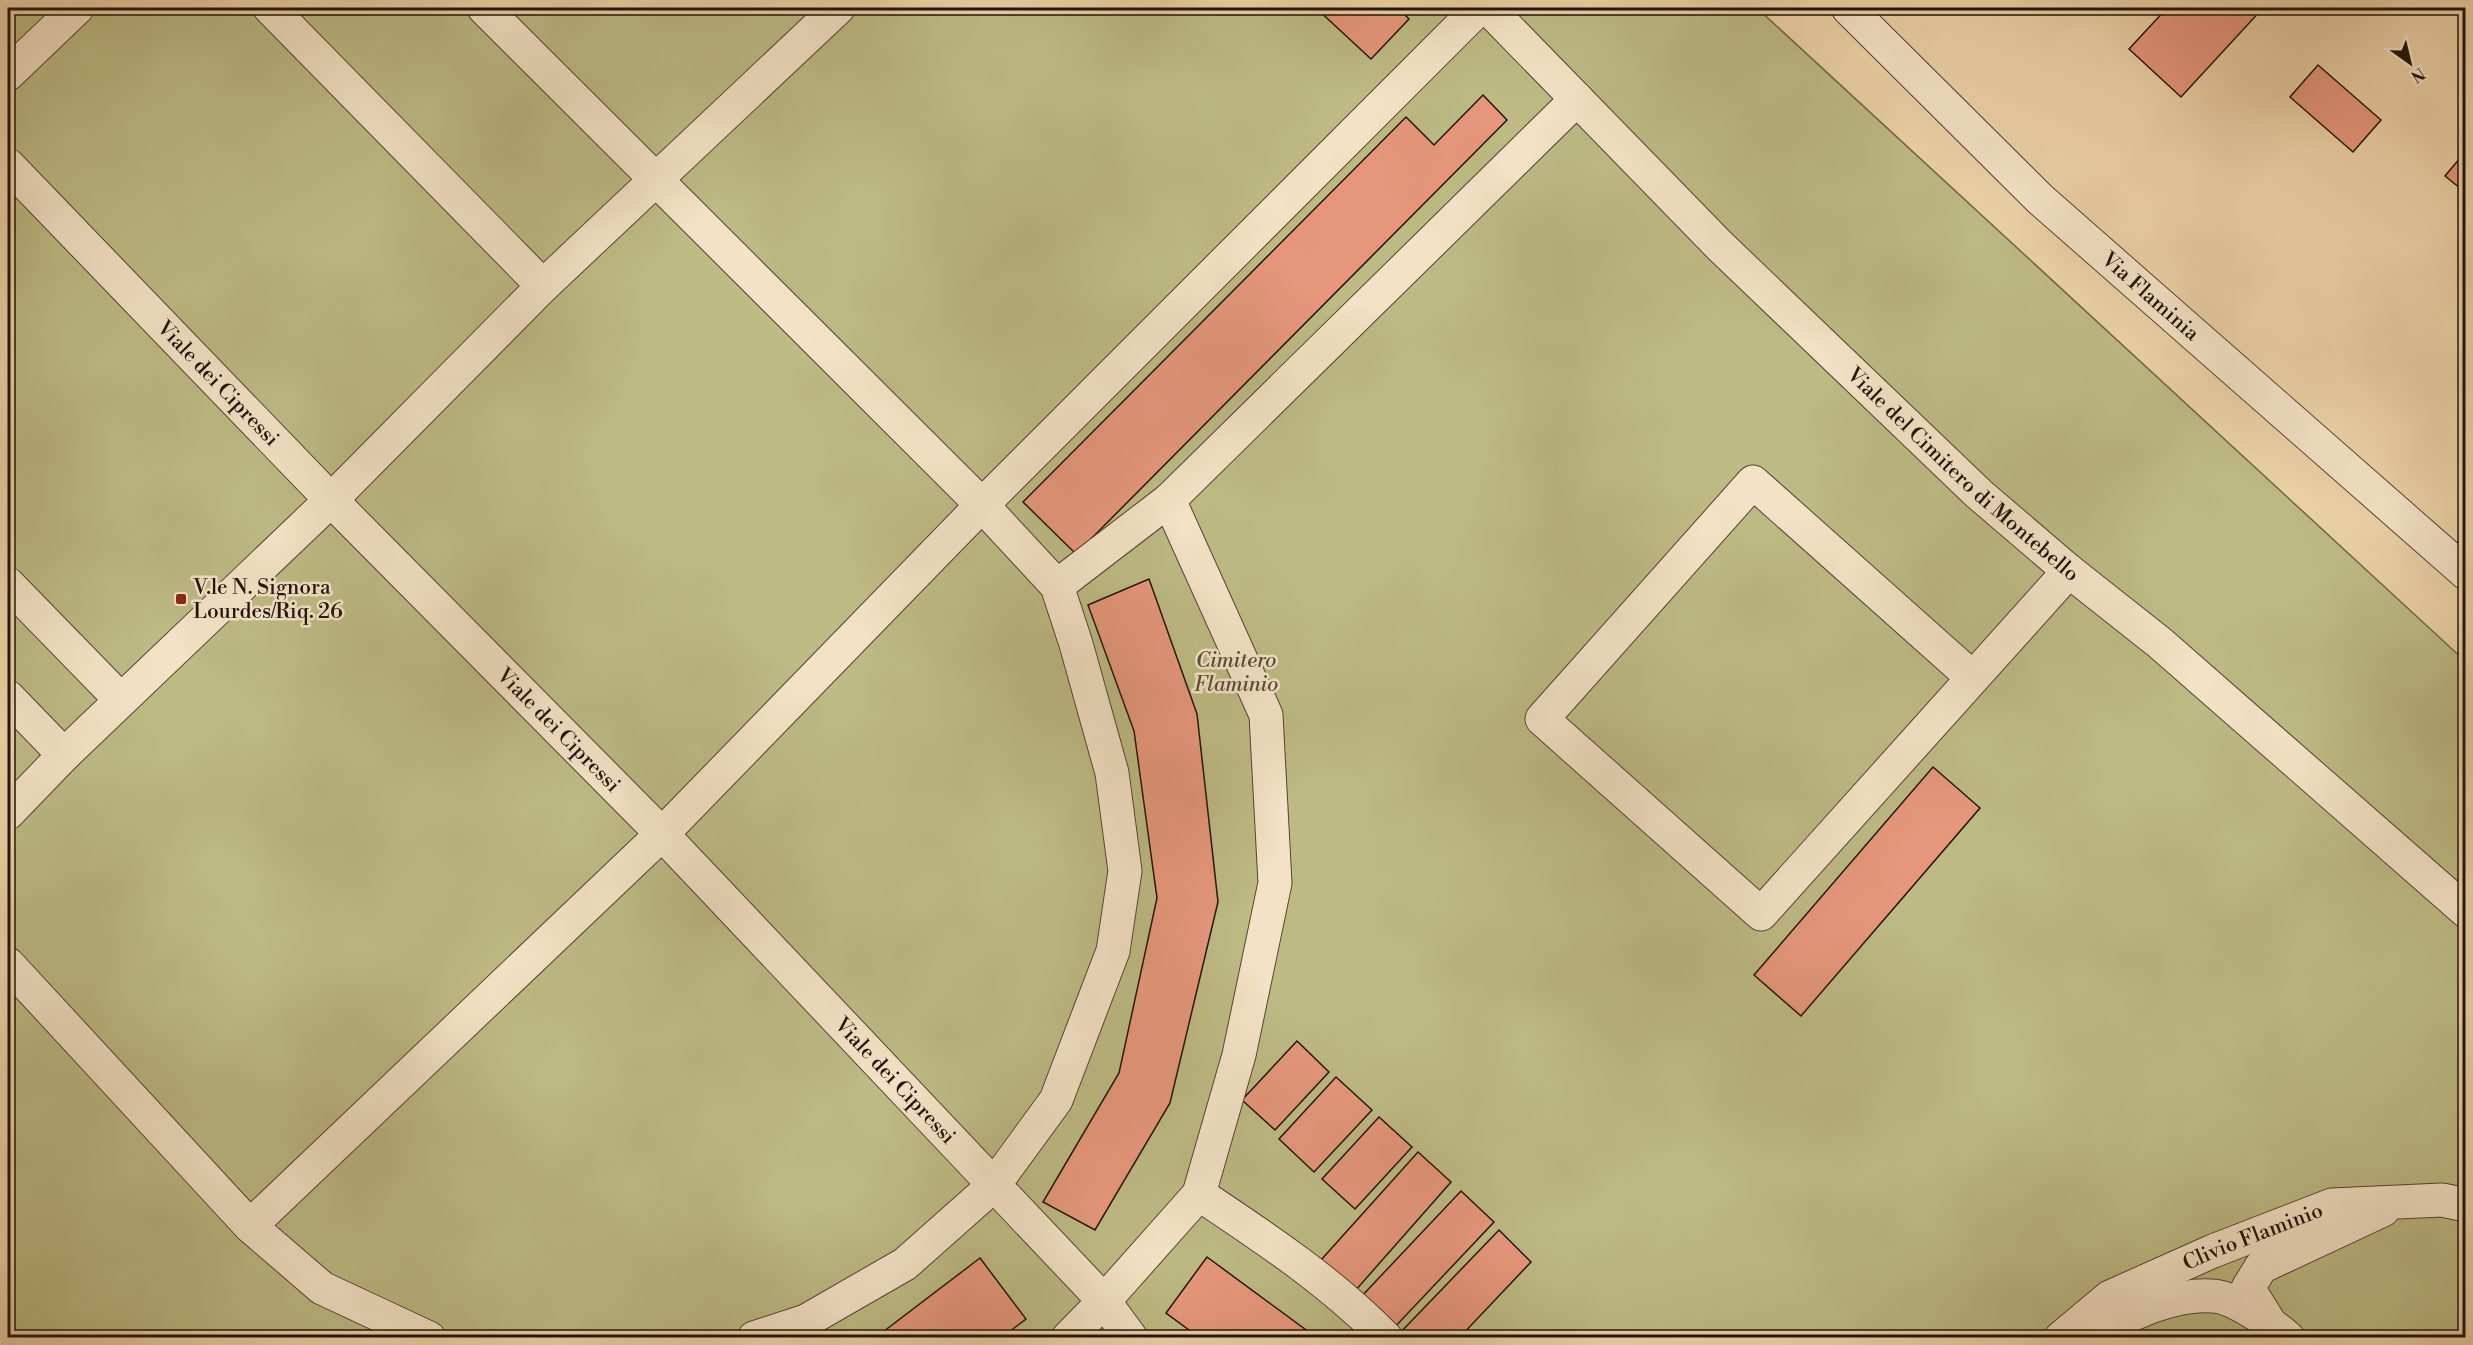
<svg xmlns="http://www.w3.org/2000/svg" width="2473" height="1345" viewBox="0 0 2473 1345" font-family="'Libre Bodoni',serif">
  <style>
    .green { fill: #bdba83; stroke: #6f6648; stroke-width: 1.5 }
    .building { fill: #e6977b; stroke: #21130c; stroke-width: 1.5 }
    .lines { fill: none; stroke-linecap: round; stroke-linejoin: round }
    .minor-casing { stroke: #544333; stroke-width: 35 }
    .minor { stroke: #f3e2c6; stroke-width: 33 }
    .poi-dot { fill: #8f2418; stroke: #f3e2c6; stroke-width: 2 }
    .labels { text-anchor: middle; stroke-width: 5; stroke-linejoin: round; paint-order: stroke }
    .street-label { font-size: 21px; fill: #21130c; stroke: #f3e2c6 }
    .poi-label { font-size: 21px; fill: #21130c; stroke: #f3e2c6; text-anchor: start }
    .park-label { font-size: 21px; font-style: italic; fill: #584d36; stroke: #f3e2c6 }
  </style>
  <rect width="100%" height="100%" fill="#ecd2a7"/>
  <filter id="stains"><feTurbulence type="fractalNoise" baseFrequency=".00333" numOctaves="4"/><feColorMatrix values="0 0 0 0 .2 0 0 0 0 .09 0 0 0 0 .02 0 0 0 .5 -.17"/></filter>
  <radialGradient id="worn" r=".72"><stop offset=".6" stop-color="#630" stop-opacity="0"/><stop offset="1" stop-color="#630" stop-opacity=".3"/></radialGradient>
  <!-- green -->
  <path class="green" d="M8 8H1757L2465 661V1337H8Z"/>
  <!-- building -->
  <path class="building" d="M1316 8H1398L1409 19 1371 59Z
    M2167 8H2263L2181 97 2129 49Z
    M2318 65 2381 120 2353 152 2290 97Z
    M1483 95 1507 120 1076 554 1023 502 1406 117 1434 145Z
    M2466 151V193L2445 176Z
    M1149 579 1197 714 1218 902 1170 1103 1095 1230 1043 1202 1119 1073 1157 898 1134 731 1088 605Z
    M1933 767 1980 808 1801 1016 1754 975Z
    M1297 1041 1329 1072 1275 1130 1242 1100Z
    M1336 1077 1372 1110 1314 1172 1279 1139Z
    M1379 1117 1412 1147 1355 1209 1322 1179Z
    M1418 1152 1451 1182 1355 1291 1321 1260Z
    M1461 1191 1494 1222 1392 1330 1359 1299Z
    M1499 1230 1531 1262 1459 1338H1398L1397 1336Z
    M1207 1257 1317 1338H1200L1166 1313Z
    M980 1258 1026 1319 1001 1338H875Z"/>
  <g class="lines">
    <!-- minor casing -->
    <g class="minor-casing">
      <g id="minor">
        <path d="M270 8 543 286"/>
        <path d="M484 8 982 505 1057 586 1076 644 1112 773 1125 871 1113 951 1056 1100 994 1185 905 1264 806 1321 754 1338"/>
        <path id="s1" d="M1488 8 1719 245 1979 494 2069 571 2160 643 2466 911"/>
        <path id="s2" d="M1848 8 2040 199 2466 573"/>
        <path d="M8 74 77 8"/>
        <path id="s3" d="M8 165 331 500 662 834 1104 1301 1131 1338"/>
        <path d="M1169 500 1577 99"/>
        <path d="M8 584 121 700"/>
        <path d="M1057 586 1169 500 1266 715 1275 883 1239 1055 1199 1194"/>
        <path d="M1973 678 1753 482 1542 719 1761 914 2069 571"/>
        <path d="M8 697 64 755"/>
        <path d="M8 813 64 755 331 500 543 286 838 8"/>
        <path d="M8 964 250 1226 322 1288 429 1338"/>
        <path d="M250 1226 662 834 982 505 1479 8"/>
        <path d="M2268 1320 2248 1288 2261 1267 2383 1210"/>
        <path d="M1068 1338 1104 1301 1199 1194C1265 1238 1330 1281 1386 1338"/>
        <path id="s4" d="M2061 1338 2110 1297 2213 1251 2332 1205 2442 1200 2466 1205"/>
        <path d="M2082 1338C2122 1320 2167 1293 2212 1296 2233 1296 2272 1324 2288 1338"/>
      </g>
    </g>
    <!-- minor -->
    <use href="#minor" class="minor"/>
  </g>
  <!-- markers -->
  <rect class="poi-dot" x="175" y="593" width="12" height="12" rx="3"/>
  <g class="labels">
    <!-- street labels -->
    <g class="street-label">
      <text dy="7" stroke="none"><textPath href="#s2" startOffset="418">Via Flaminia</textPath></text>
      <text dy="7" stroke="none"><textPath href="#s3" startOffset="303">Viale dei Cipressi</textPath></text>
      <text dy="7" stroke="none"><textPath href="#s1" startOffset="666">Viale del Cimitero di Montebello</textPath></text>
      <text dy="7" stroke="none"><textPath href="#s3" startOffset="789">Viale dei Cipressi</textPath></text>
      <text dy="7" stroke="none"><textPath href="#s3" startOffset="1275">Viale dei Cipressi</textPath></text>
      <text dy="7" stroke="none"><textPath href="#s4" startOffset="219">Clivio Flaminio</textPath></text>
    </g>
    <!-- poi labels -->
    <g class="poi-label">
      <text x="193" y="594">V.le N. Signora<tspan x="193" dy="24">Lourdes/Riq. 26</tspan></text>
    </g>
    <!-- park labels -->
    <g class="park-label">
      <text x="1236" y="667">Cimitero<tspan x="1236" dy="24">Flaminio</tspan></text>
    </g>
  </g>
  <!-- margin -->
  <rect width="2473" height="1345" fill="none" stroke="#ecd2a7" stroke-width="30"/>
  <rect x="9" y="9" width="2455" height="1327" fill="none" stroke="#21130c" stroke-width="3"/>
  <rect x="15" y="15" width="2443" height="1315" fill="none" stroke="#21130c" stroke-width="1.5"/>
  <!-- north arrow -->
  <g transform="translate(2410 63) rotate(146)" stroke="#f3e2c6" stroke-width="4.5" paint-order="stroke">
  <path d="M0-4.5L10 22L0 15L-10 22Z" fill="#21130c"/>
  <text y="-9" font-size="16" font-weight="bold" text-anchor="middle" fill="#21130c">N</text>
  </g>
  <rect width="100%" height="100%" filter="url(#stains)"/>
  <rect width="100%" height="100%" fill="url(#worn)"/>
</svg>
